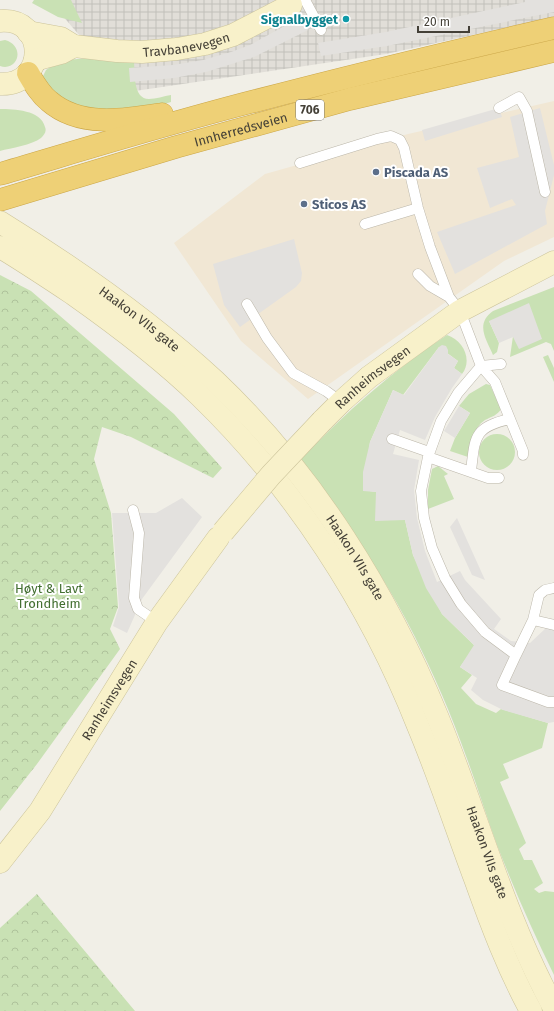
<svg xmlns="http://www.w3.org/2000/svg" width="554" height="1011" viewBox="0 0 554 1011" font-family="'Fira Sans',sans-serif">
  <style>
    .commercial { fill: #f1e7d4 }
    .industrial { fill: url(#industrial-grid) }
    .green { fill: #c9e1b4 }
    .forest { fill: url(#forest-crowns) }
    .parking { fill: #e3e1de }
    .lines { fill: none; stroke-linecap: round; stroke-linejoin: round }
    .lane-casing { stroke: #bcb7aa; stroke-width: 11 }
    .secondary-casing { stroke: #ccc49b; stroke-width: 23 }
    .highway-casing { stroke: #cba647; stroke-width: 23 }
    .lane { stroke: #fff; stroke-width: 10 }
    .secondary { stroke: #f8f1ca; stroke-width: 22 }
    .highway { stroke: #eed076; stroke-width: 22 }
    .secondary-bridge-casing { stroke: #ccc49b; stroke-width: 23; stroke-linecap: butt }
    .secondary-bridge { stroke: #f8f1ca; stroke-width: 22 }
    .culture-dot { fill: #0f9aa8; stroke: #fff; stroke-width: 1.5 }
    .service-dot { fill: #5c6f8a; stroke: #fff; stroke-width: 1.5 }
    .labels { text-anchor: middle; stroke-width: 4; stroke-linejoin: round; paint-order: stroke }
    .shield { fill: #fff; stroke: #7c7973; stroke-width: 1 }
    .shield-label { font-size: 12px; font-weight: bold; fill: #444037 }
    .culture-label { font-size: 13px; font-weight: bold; fill: #0d838f; stroke: #fff; text-anchor: end }
    .street-label { font-size: 13px; fill: #444037; stroke: #fff }
    .service-label { font-size: 13px; font-weight: bold; fill: #4e5e75; stroke: #fff; text-anchor: start }
    .park-label { font-size: 13px; fill: #436f31; stroke: #fff }
  </style>
  <defs>
    <pattern id="industrial-grid" width="8" height="8" patternUnits="userSpaceOnUse"><rect width="8" height="8" fill="#e1ded8"/><path d="M0 4h8M4 0v8" fill="none" stroke="#c2c0ba"/></pattern>
    <pattern id="forest-crowns" width="20" height="18" patternUnits="userSpaceOnUse"><rect width="20" height="18" fill="#c9e1b4"/><path d="M2 6a3 3 0 1 1 6 0M12 15a3 3 0 1 1 6 0" fill="none" stroke="#aec29b"/></pattern>
  </defs>
  <rect width="100%" height="100%" fill="#f1efe7"/>
  <!-- commercial -->
  <path class="commercial" d="M554 101V237L504 261 308 399 241 341 174 243 265 174 408 134Z"/>
  <!-- industrial -->
  <path class="industrial" d="M49 0H554V17L386 54 128 92Z"/>
  <!-- green -->
  <path class="green" d="M34 0H71L82 23 58 17 32 3Z
    M5 40C26 46 18 72 0 66V41Z
    M88 58 134 62C135 74 133 99 149 99 156 99 164 96 171 95V102L147 109 99 112 61 99 45 83 43 76 46 70 55 64 67 60Z
    M0 109C14 109 41 110 45 127 47 132 44 135 41 138 32 145 11 148 0 151Z
    M554 287V351L551 344 546 342 510 357 513 336 542 339 489 321 499 343 497 352 493 355C486 339 475 324 493 311Z
    M447 335C463 340 473 360 462 374L454 368 458 361 439 347 403 395 393 390 370 442 363 490 376 492 405 520 413 555 442 614 475 646 460 667 472 675 461 688 476 704 496 713 501 709 548 723 542 748 503 764 509 778 500 782 526 843 519 849 524 860H532L543 883 534 889 539 893 545 891 554 892V975C533 932 514 889 497 845 486 815 477 785 466 756 452 716 434 675 415 637 383 573 342 516 301 459 345 413 393 370 447 335Z
    M548 355 554 368V382L543 357Z
    M486 384 490 385 501 409C498 415 491 417 485 420 473 428 470 444 468 457L450 451 455 438 470 413 459 406 469 394Z
    M479 452a18 18 0 1 1 36 0a18 18 0 1 1-36 0Z
    M438 466 448 474 444 476 454 499 428 509V490L432 469Z"/>
  <!-- forest -->
  <path class="forest" d="M0 275 31 291 174 414 222 468 213 478 131 437 102 427 94 459 111 513 118 607 110 629 120 649 37 764 0 811Z
    M37 894 135 1011H0V928Z"/>
  <!-- parking -->
  <path class="parking" d="M525 0H554V12L387 46 321 56 318 43 386 32 525 2Z
    M301 17 308 30 254 57 206 72 174 78 130 82 129 68 173 65 203 60 231 52 250 45Z
    M499 108 502 117 425 141 422 130Z
    M540 108 554 165V175L545 211 547 224 455 274 437 232 516 205 512 199 490 208 477 168 519 157 510 117Z
    M294 239 302 273 301 281 296 287 240 327 224 305 213 264Z
    M529 303 542 339 519 349 513 337 499 343 489 321Z
    M442 345 446 346 448 350V354L458 361 454 368 462 374 452 388 435 417 425 440 400 430 393 454 419 460 414 490 417 518 425 551 437 582 460 571 465 580 501 619 494 629 511 641 530 643 546 628 554 629V722L548 723 503 710 483 700 471 690 477 678 460 667 474 645 442 614 426 588 413 555 405 520 375 521 376 492 363 491V472L370 442 393 390 404 395 439 347Z
    M459 406 470 413 455 438 444 431Z
    M182 498 202 517 142 599 127 633 113 626 119 607 112 513H156Z
    M457 518 485 580 472 575 450 527Z"/>
  <g class="lines">
    <!-- lane casing -->
    <g class="lane-casing">
      <path id="lane" d="M305 0 321 30
        M499 108 519 97 527 111 545 192
        M300 163 377 139 391 136 400 140 404 148 418 208 430 247 449 297 460 311 481 366 458 393 441 421 428 457 421 491 424 518 432 548 445 578 461 604 485 632 516 655 502 685 548 702H554
        M365 224 418 208
        M418 274 430 286 449 297
        M247 304 267 338 293 373 326 391 341 402
        M481 366 495 382 523 451V455
        M481 366 501 364
        M392 439 429 452
        M428 457 488 478H499
        M471 471C475 438 473 427 510 419
        M133 510 139 533 134 598 138 609 157 622
        M533 620 554 625
        M516 655 533 620 539 595 545 590 554 588"/>
    </g>
    <!-- secondary casing -->
    <g class="secondary-casing">
      <g id="secondary">
        <path d="M0 21C47 17 48 86 0 84"/>
        <path id="s1" d="M28 32 61 38 74 46 117 51 142 52 177 49 205 44 233 35 291 5"/>
        <path d="M35 60 61 53 74 46"/>
        <path id="s2" d="M0 222C76 269 149 320 215 381 313 474 387 593 438 718 477 814 504 916 554 1008"/>
        <path d="M0 247C25 262 49 278 73 294 117 325 161 358 200 396 294 487 370 604 418 726 439 776 456 828 475 879 491 924 508 969 531 1011"/>
        <path id="s3" d="M322 421 341 402 369 377 460 311 554 262"/>
        <path id="s4" d="M0 862 40 811 157 622 218 538"/>
      </g>
    </g>
    <!-- highway casing -->
    <g class="highway-casing">
      <g id="highway">
        <path d="M28 73C34 83 40 94 49 101 80 128 125 120 162 114"/>
        <path d="M0 174C85 149 169 123 255 101 354 75 454 51 554 28"/>
        <path id="s5" d="M0 200 176 147 350 99 554 51"/>
      </g>
    </g>
    <!-- lane -->
    <use href="#lane" class="lane"/>
    <!-- secondary -->
    <use href="#secondary" class="secondary"/>
    <!-- highway -->
    <use href="#highway" class="highway"/>
    <!-- secondary-bridge casing -->
    <g class="secondary-bridge-casing">
      <path id="secondary-bridge" d="M223 532 271 475 322 421"/>
    </g>
    <!-- secondary-bridge -->
    <use href="#secondary-bridge" class="secondary-bridge"/>
  </g>
  <!-- markers -->
  <circle class="culture-dot" cx="346" cy="19" r="4"/>
  <g class="service-dot">
    <circle cx="376" cy="172" r="4"/>
    <circle cx="304" cy="204" r="4"/>
  </g>
  <g class="labels">
    <!-- shield labels -->
    <rect class="shield" x="296" y="100" width="28" height="20" rx="3"/>
    <g class="shield-label">
      <text x="310" y="114">706</text>
    </g>
    <!-- culture labels -->
    <g class="culture-label">
      <text x="338" y="24">Signalbygget</text>
    </g>
    <!-- street labels -->
    <g class="street-label">
      <text dy="5" stroke="none"><textPath href="#s1" startOffset="162">Travbanevegen</textPath></text>
      <text dy="5" stroke="none"><textPath href="#s5" startOffset="251">Innherredsveien</textPath></text>
      <text dy="5" stroke="none"><textPath href="#s2" startOffset="170">Haakon VIIs gate</textPath></text>
      <text dy="5" stroke="none"><textPath href="#s3" startOffset="67">Ranheimsvegen</textPath></text>
      <text dy="5" stroke="none"><textPath href="#s2" startOffset="494">Haakon VIIs gate</textPath></text>
      <text dy="5" stroke="none"><textPath href="#s4" startOffset="196">Ranheimsvegen</textPath></text>
      <text dy="5" stroke="none"><textPath href="#s2" startOffset="818">Haakon VIIs gate</textPath></text>
    </g>
    <!-- service labels -->
    <g class="service-label">
      <text x="384" y="177">Piscada AS</text>
      <text x="312" y="209">Sticos AS</text>
    </g>
    <!-- park labels -->
    <g class="park-label">
      <text x="49" y="593">Høyt &amp; Lavt<tspan x="49" dy="15">Trondheim</tspan></text>
    </g>
  </g>
  <!-- scale -->
  <path d="M418 26v6h51v-6" fill="none" stroke="#444037" stroke-width="2"/>
  <text x="424" y="26" font-size="12" fill="#444037" stroke="#ffffff" stroke-width="3" paint-order="stroke">20 m</text>
</svg>
